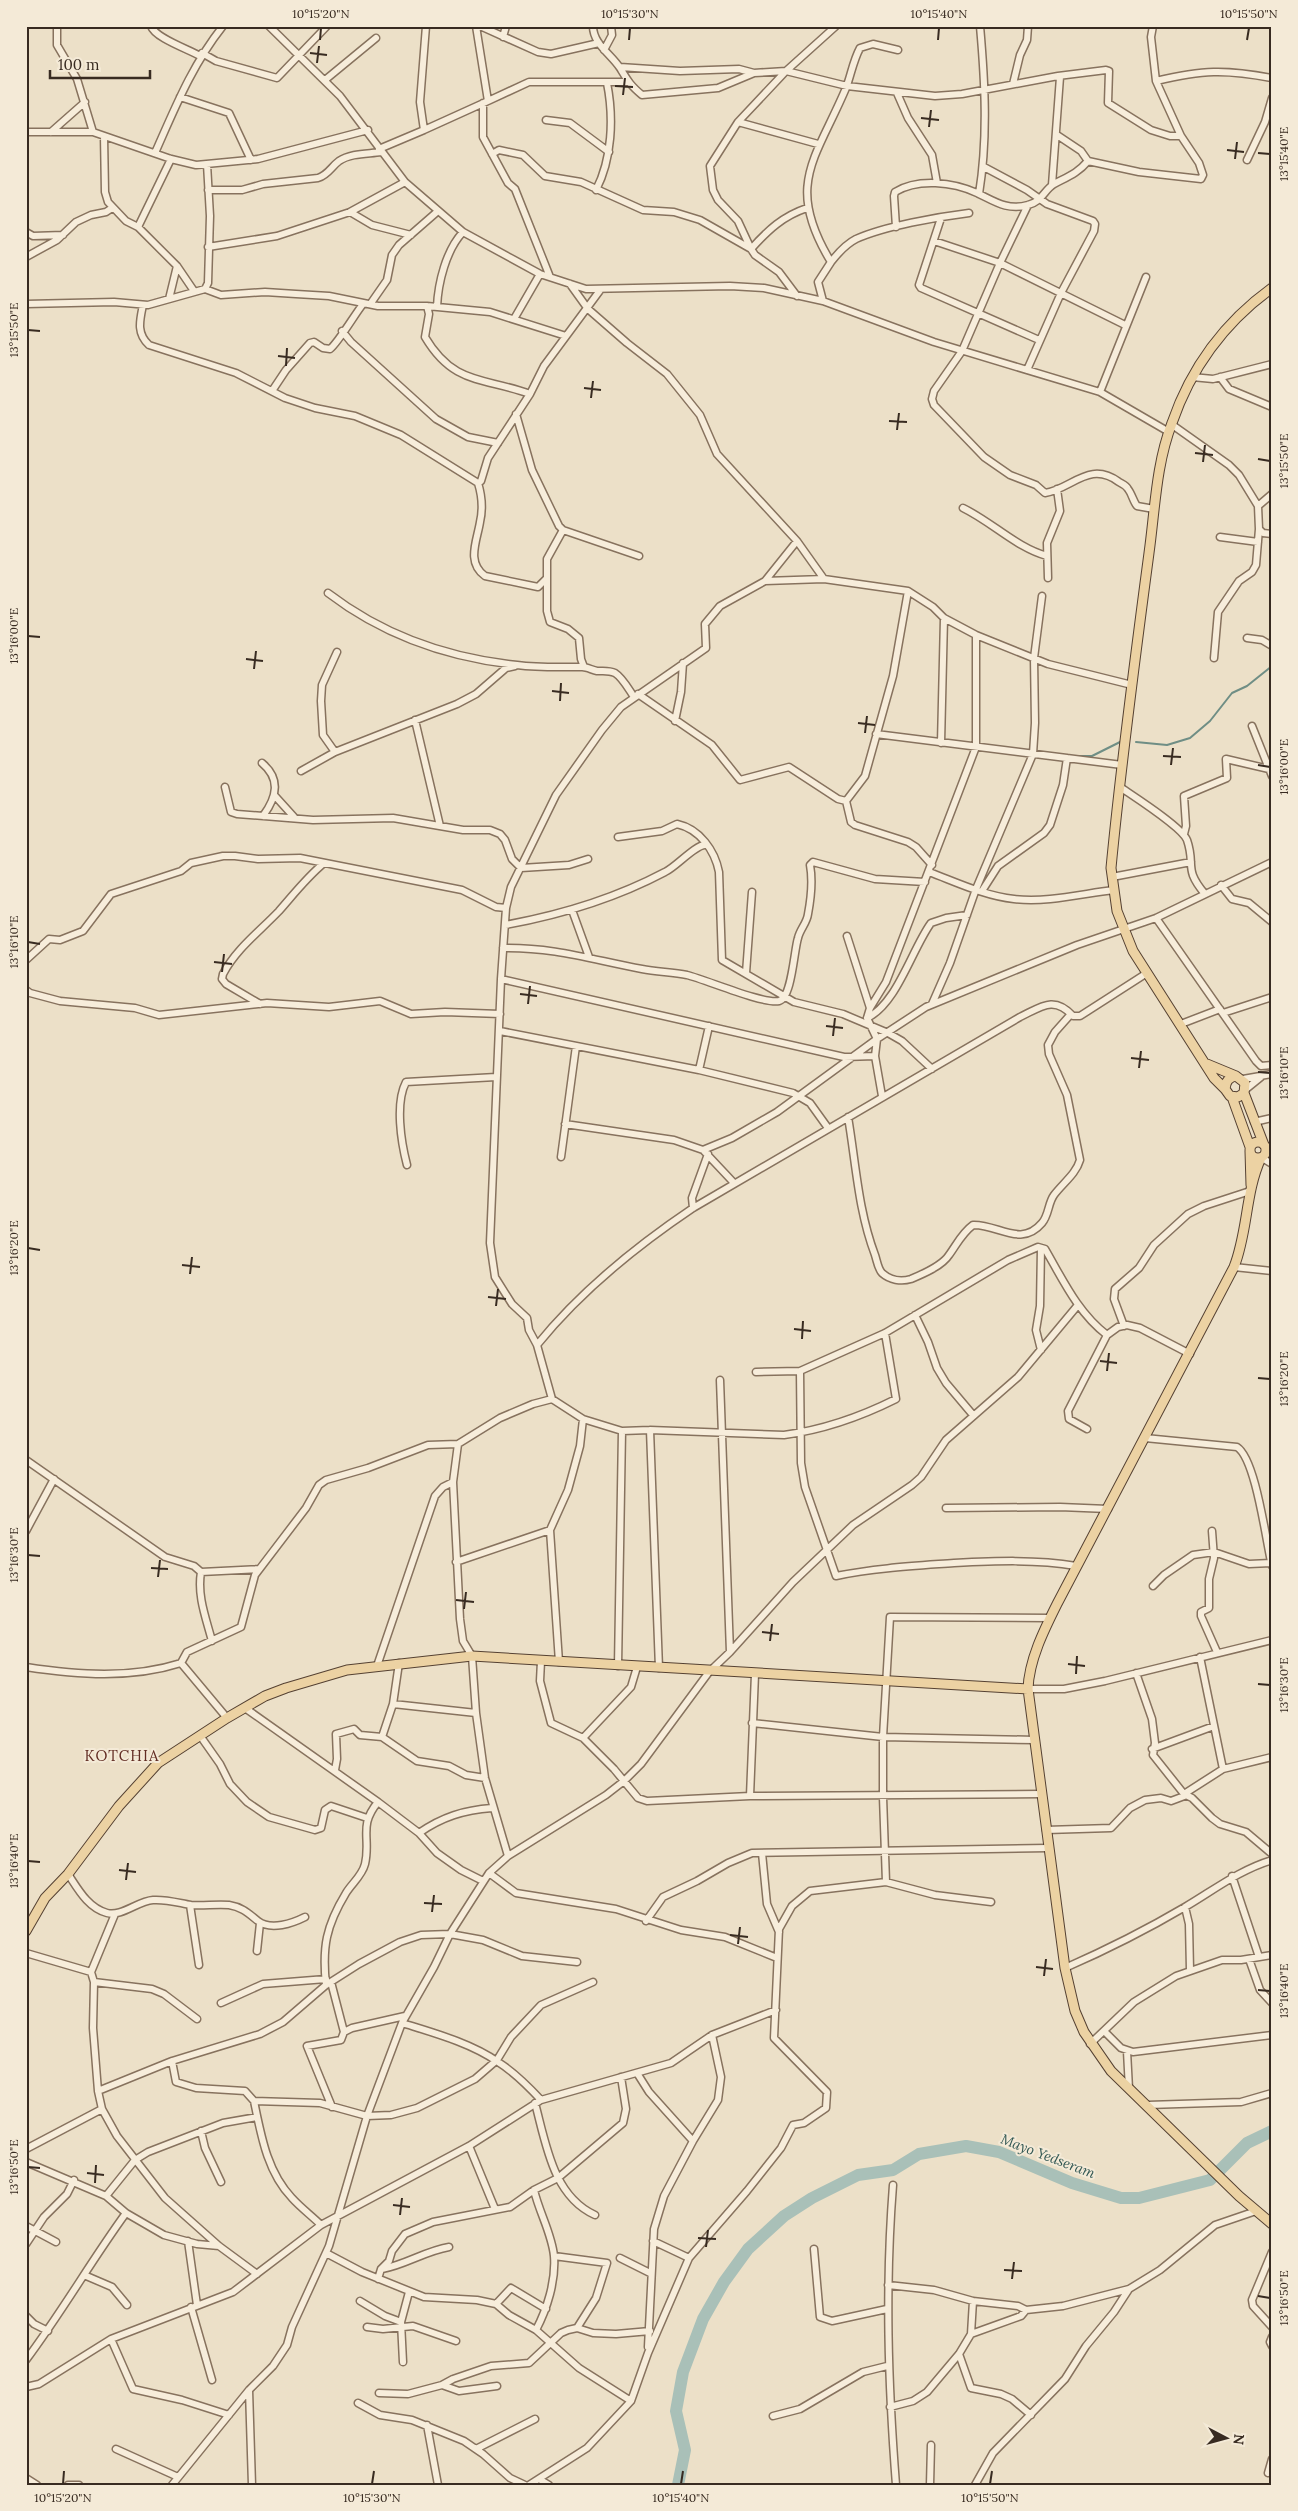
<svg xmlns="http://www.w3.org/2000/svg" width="1298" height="2511" viewBox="0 0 1298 2511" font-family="Lora,serif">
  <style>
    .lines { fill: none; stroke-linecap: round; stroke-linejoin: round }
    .stream { stroke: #6f8e85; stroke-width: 2 }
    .river { stroke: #a9c0b8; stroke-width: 12 }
    .minor-casing { stroke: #87725e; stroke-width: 9 }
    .major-casing { stroke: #554132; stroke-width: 11 }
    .minor { stroke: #f7eddb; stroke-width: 6 }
    .major { stroke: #ecd2a3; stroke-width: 9 }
    .ticks { fill: none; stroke: #382b21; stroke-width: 2 }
    .labels { text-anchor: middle; stroke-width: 4; stroke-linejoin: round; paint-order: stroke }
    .water-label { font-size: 14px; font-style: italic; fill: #315753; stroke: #f4ead7 }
    .quarter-label { font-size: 15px; letter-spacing: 1px; fill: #622d23; stroke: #f4ead7 }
    .neatline { fill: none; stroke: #382b21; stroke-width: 2 }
    .ticks-label { font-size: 12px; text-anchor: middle; fill: #382b21 }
  </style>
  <rect width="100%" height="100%" fill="#ece0c8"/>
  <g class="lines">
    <!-- stream -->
    <path class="stream" d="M1136 742 1167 745 1190 738 1210 721 1232 693 1247 686 1272 666
      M1076 756H1092L1122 741"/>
    <!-- river -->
    <path class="river" d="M678 2485 685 2450 676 2411 683 2372 703 2319 724 2282 748 2249 784 2216 812 2198 858 2175 893 2170 919 2154 966 2146 999 2152 1072 2183 1121 2198H1139L1210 2180 1247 2143 1272 2131"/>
    <!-- minor casing -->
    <g class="minor-casing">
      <path id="minor" d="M57 26V45L77 79 93 132
        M151 26C155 38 188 49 200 56
        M269 26 340 96 405 182 463 232 540 274 586 289 730 286 764 288 823 301 934 342 1100 392 1169 432
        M480 26 538 52 551 54 599 43
        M593 26C593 44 611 54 620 68 628 81 630 85 642 95L718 88 754 73
        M503 37 506 26
        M604 50 612 35 611 26
        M202 53 216 61 277 78 327 26
        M620 67 680 71 739 69 754 73 786 71 847 86 935 96 962 94 1058 76 1106 70 1109 71 1108 103 1151 130 1170 136H1181
        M325 80 376 38
        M1156 81C1203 70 1224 69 1272 78
        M1013 84 1020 55 1027 40 1028 26
        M897 93 908 118 932 155 937 183
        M180 97 229 113 251 160
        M488 101 529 82H627
        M483 103V137L508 183 515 189 550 277
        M546 120 570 123 609 152
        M738 122 818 144
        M424 130 488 101 476 26
        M26 132H93L171 159 196 165 258 159 368 130
        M51 132 85 102
        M1057 135 1081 151 1088 161 1139 172 1201 179 1203 175 1199 163 1181 136 1156 81 1151 37 1153 26
        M104 136 105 192 108 202 126 221 138 227 177 266 194 291
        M379 149 424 130 420 102 426 26
        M155 153C175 108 192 65 223 26
        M492 154 499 150 523 155 545 176 581 182 643 210 674 212 700 220 751 249
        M1247 160 1265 122 1272 98
        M984 167 1027 190 1047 204 1093 221 1095 224 1094 231 1061 293 1027 370
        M1052 185 1060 77
        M208 190H242L263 184 318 178C328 175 331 167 339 161 351 153 368 154 381 152
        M596 190C612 159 614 118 607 83
        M979 194C988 138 985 82 980 26
        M1028 205 1000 263 962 351 934 391 932 399 934 405 984 457 1010 475 1036 485 1045 493C1072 489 1089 460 1119 482 1122 484 1126 485 1128 489 1132 494 1133 501 1137 506L1154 509
        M350 212 372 225 411 235
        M941 218 919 285 921 288 1039 340
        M138 227 171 159
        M896 227 894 196 895 192C918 178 953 182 977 193 994 201 1007 211 1028 205 1043 201 1043 191 1054 184 1067 177 1078 173 1088 161
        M26 232 33 236 63 235
        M934 241 1000 263 1125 325
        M208 247 277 236 350 212 405 182
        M751 249C768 230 783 216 807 208
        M26 257 57 240 76 222 91 215 106 212 112 208
        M831 262C838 253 846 244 856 239 885 226 937 217 969 213
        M570 284 588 309 627 343 667 374 700 415 717 454 797 541 824 579
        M205 289 208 283 210 216 207 164
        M797 296 779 272 755 255 751 249 738 221 718 200 713 190 710 166 738 122 786 71 836 26
        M169 299 177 266
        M823 301 818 282 831 262C784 185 816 159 846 88 851 75 853 61 860 48L873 44 898 50
        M371 303 387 280 392 255 399 245 438 211
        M26 304 114 302 148 305 205 289 221 295 265 292 296 294 329 296 378 306H427L490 312 566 336
        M143 305C140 320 136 333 149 345L236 373 285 398 315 408 355 416 401 435 478 483
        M427 306 429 314 425 337C454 386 484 377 530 394
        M437 307C438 283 446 250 463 232
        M514 319 540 274
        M342 331 351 342 436 419 468 437 498 443
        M1192 377 1213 379 1272 364
        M1220 377 1229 389 1272 407
        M272 391 286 370 310 343 314 342 323 348 330 349C338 343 355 314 363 304
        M1100 392 1146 277
        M516 414 532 470 559 526 563 530 639 556
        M1171 424 1229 465 1239 475 1258 506 1259 529 1263 533 1272 534
        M478 483 481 481 488 458 530 394 544 366 601 289
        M478 483C482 496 483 509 480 522 477 541 466 562 485 576L538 587 546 579
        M1258 506 1272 494
        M963 508C992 522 1017 548 1047 556
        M563 530 547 559V611L550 622 568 629 579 638 581 659 584 667
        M1220 537 1258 542
        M797 541 765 581 720 606 705 624 706 648 621 707 602 730 556 795 511 887 506 908 501 979 490 1243 495 1277 512 1304 527 1318 529 1330 537 1345 552 1399 583 1419 622 1431 650 1430 784 1435C822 1430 862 1416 896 1399L885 1333
        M1048 578 1047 543 1060 511 1057 489
        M765 581 824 579 908 591 933 607 944 618 976 635 1048 664 1132 685
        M328 593C383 635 449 658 517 665 539 668 560 667 582 667 587 667 592 670 597 671 603 671 609 670 615 673 623 678 629 690 634 697
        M1247 638 1262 640 1272 646
        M1214 658 1218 612 1239 581 1252 572 1256 565 1259 529
        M638 694 712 745 740 780 789 767 838 799 846 801
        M415 720 440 826
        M675 721 681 692 683 663
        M1252 726 1272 776
        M876 734 1122 765
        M941 743 944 618
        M335 752 323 735 321 701 322 685 337 652
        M262 763C281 779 277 797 263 816
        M301 771 335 752 457 704 476 694 506 668 515 666
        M225 787 231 812 237 814 313 820 393 818 463 830H490L500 834 505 840 512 859 521 868 569 865 588 859
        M1120 787C1133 796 1182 827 1187 840 1196 866 1183 868 1205 894
        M275 796 294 817
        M846 801 865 776 893 676 908 591
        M846 801 851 822 855 825 908 842 916 847 932 865
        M1184 834 1186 826 1184 796 1227 778 1226 759 1269 769
        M618 837 662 831 677 824C700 829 715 851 719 872L722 960 794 1002 843 1014 888 1033 902 1041 932 1069
        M929 872C956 882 985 896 1014 899 1046 903 1081 894 1113 890
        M1112 877 1191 862
        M1221 885 1232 899 1249 903 1272 922
        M982 891 998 866 1044 833 1050 825 1063 785 1067 758
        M572 910 589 957
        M1156 918 1256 1061 1261 1066 1272 1065
        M505 925C560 915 614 899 665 872 676 867 695 845 705 845
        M847 936 870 1008
        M503 948C554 947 593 960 642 969 657 972 672 972 687 975 707 980 762 1004 779 1001 792 998 794 950 798 938 800 929 807 923 808 914 811 898 813 881 810 865L813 862 875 879 925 882
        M26 960 49 939 60 940 83 931 111 894 181 871 191 863 223 856H235L258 859 300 858 462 890 496 907 506 908
        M746 973 752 892
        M501 979 844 1057 875 1056
        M26 990 30 993 60 1001 135 1008 159 1015 267 1003 329 1007 380 1001 411 1014 445 1012 500 1014
        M260 1004 226 984 222 979 223 974C236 949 260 931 279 911 294 894 306 878 324 863
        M932 1004 950 963 976 889 1033 754 1035 723 1034 658 1042 596
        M1223 1013 1272 997
        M867 1018C897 1004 912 949 931 923L946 918 967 915
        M1181 1024 1220 1009
        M500 1031 699 1070 793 1093 810 1103 828 1128
        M699 1070 709 1026
        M1243 1079 1272 1074
        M1245 1090 1261 1077
        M882 1096 875 1056 877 1039 867 1018 870 1008 886 982 976 747V635
        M848 1117C856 1164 858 1210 875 1255 877 1261 878 1269 882 1273 890 1280 901 1282 911 1279 923 1274 942 1266 949 1255 957 1244 962 1233 973 1225 998 1224 1021 1248 1042 1223 1049 1215 1048 1203 1054 1195 1063 1183 1076 1174 1080 1160L1067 1095 1049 1054 1048 1045 1055 1032 1071 1014
        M1254 1122 1272 1118
        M565 1124 674 1140 703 1150 734 1183
        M1265 1146 1272 1152
        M703 1150 732 1138 777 1112 877 1039 926 1007 1077 945 1156 918 1272 862
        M561 1157 576 1046
        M1262 1158 1272 1164
        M407 1165C401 1142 395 1103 406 1082L496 1077
        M693 1208 692 1198 708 1154
        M1041 1248 1040 1306 1036 1330 1041 1350
        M1234 1267 1272 1271
        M915 1315 928 1342 937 1368 946 1383 973 1415
        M1124 1326 1114 1299 1115 1289 1139 1268 1154 1245 1188 1214 1204 1206 1250 1191
        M537 1345C579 1293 638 1245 693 1208L1020 1017C1041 1007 1054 995 1073 1016H1080L1147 973
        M800 1371 801 1463 805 1487 836 1576C876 1568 914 1566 954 1563 995 1561 1036 1559 1076 1566
        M756 1372 800 1371 885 1333 1008 1260 1038 1247 1045 1249C1063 1280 1078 1313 1107 1335
        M720 1380 730 1652
        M1087 1429 1069 1419 1068 1411 1107 1335 1118 1327 1127 1325 1140 1328 1190 1354
        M650 1430 659 1668
        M1145 1438 1237 1447C1256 1459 1266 1542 1272 1566
        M458 1444 453 1482 460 1619 463 1641 472 1656 476 1713 485 1778 508 1856
        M26 1460 165 1557 194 1566 201 1572 259 1569
        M946 1508 1060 1507 1108 1509
        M26 1531 54 1479
        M1212 1531 1214 1558 1209 1579V1608L1201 1612V1616L1217 1652
        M456 1562 550 1530
        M201 1572C197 1596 206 1618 212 1641
        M1153 1586 1164 1575 1193 1555 1214 1552 1249 1564 1271 1563
        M1200 1657 1223 1769
        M541 1661 540 1681 551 1723 583 1738 631 1687 637 1667
        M559 1662 550 1530 568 1490 580 1446 583 1419
        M181 1663 227 1718
        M377 1666 435 1496 443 1487 453 1482
        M618 1666 622 1431
        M26 1667C78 1675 131 1679 181 1663L187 1652 241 1627 255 1575 306 1508 319 1485 326 1480 368 1468 428 1445 458 1444 500 1418 533 1404 552 1399
        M1136 1673 1152 1719 1155 1743 1153 1755 1184 1794 1192 1798 1212 1818 1220 1824 1246 1832 1272 1854
        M1028 1689H1064L1105 1681 1272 1640
        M393 1704 476 1713
        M245 1708 378 1802 419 1833 437 1853 461 1870 483 1881
        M752 1723 883 1737 1035 1740
        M201 1737 220 1764 230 1784 247 1802 269 1817 315 1830 321 1828 325 1810 331 1806 367 1818
        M382 1737 393 1704 399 1663
        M583 1738 614 1769 638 1798 647 1801 750 1796 1041 1794
        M1152 1749 1214 1726
        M335 1770 337 1759 336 1734 354 1729 360 1735 382 1737 417 1761 449 1766 466 1775 485 1778
        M1184 1794 1223 1769 1272 1757
        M750 1796 755 1674
        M1046 1830 1111 1828 1130 1808 1145 1800 1161 1798 1171 1801 1187 1795
        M419 1833C442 1817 464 1810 492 1808
        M762 1853 767 1904 779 1932
        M489 1873 516 1893 616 1909 681 1930 725 1937 777 1958
        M68 1874C78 1889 88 1908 107 1913 121 1917 138 1901 153 1900 166 1899 179 1903 191 1905 203 1906 216 1904 229 1905 242 1907 249 1914 258 1921 271 1931 293 1923 305 1917
        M1232 1876 1259 1957
        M886 1882 883 1797V1737L890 1617 1050 1618
        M190 1905 199 1965
        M1185 1907 1189 1924 1190 1970
        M646 1921 663 1897 697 1881 728 1863 752 1853 1048 1848
        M257 1951 260 1923
        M26 1953 91 1972 94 1982 93 2028 98 2091 102 2109 117 2136 165 2198 219 2246 257 2274
        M1249 1959 1260 1990 1272 2003
        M1065 1968C1106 1950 1146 1930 1185 1907 1214 1890 1239 1870 1272 1860
        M91 1972 115 1914
        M94 1982 152 1989 164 1994 197 2019
        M331 1982 344 2032
        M326 1985C322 1947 326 1926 346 1893 352 1883 362 1876 365 1864 371 1838 358 1826 378 1802
        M221 2003 263 1984 326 1979
        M402 2023C434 2033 471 2043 498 2062 514 2072 528 2086 541 2100
        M1105 2032 1121 2048 1133 2052 1272 2035
        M1090 2044 1134 2002 1176 1976 1222 1960H1241L1272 1955
        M1127 2051 1129 2089
        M172 2061 176 2082 196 2088 245 2091 254 2101 320 2103 367 2116 391 2115 417 2108 475 2079 497 2060 511 2037 541 2005 593 1982
        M637 2073 649 2092 693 2141
        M98 2091 172 2061 260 2034 283 2022 326 1985 359 1964 400 1942 421 1935 450 1934 483 1940 522 1956 577 1962
        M254 2101C261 2135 267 2172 292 2198 301 2208 312 2216 321 2225
        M535 2103C546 2144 553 2196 595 2215
        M1148 2105 1241 2102 1272 2093
        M332 2107 307 2046 341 2040 344 2032 352 2028 405 2016
        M201 2131 205 2148 221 2182
        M469 2146 495 2209
        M26 2149 102 2109
        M26 2162 106 2196 126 2213 164 2235 197 2244 219 2246
        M893 2185C885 2288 888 2382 896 2485
        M534 2190C539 2212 552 2234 554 2256 556 2281 547 2309 536 2330
        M106 2196 135 2160 148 2152 223 2123 257 2117
        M26 2226 56 2242
        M188 2241 197 2305
        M653 2241 689 2258
        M26 2244 44 2217 67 2194 74 2180
        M814 2249 820 2317 832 2321 887 2309
        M1272 2252 1252 2300 1253 2306 1272 2327
        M326 2253 362 2272 424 2297 477 2300 496 2304 509 2315 536 2330 579 2368 631 2401
        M554 2256 607 2263 596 2298 577 2328
        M620 2258 650 2273
        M382 2269C405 2265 425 2251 449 2247
        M84 2275 112 2287 127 2305
        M378 2279 381 2269 389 2261 392 2251 405 2234 433 2222 510 2207 534 2190 558 2178 623 2123 626 2109 621 2077
        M888 2285 934 2290 973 2301 1018 2306 1026 2310 1063 2306 1129 2289 1160 2270 1215 2225 1256 2211
        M360 2301 385 2316 401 2322
        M496 2304 511 2288 546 2309
        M191 2307 212 2380
        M26 2316 34 2324 48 2331
        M367 2327 383 2329 413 2326 456 2341
        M971 2334 1021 2316 1026 2310
        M1272 2337 1270 2342 1272 2346
        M111 2339 133 2389 182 2400 229 2415
        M648 2347 654 2229 664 2196 693 2141 718 2100 721 2077 712 2035
        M959 2354 971 2388 1001 2394 1012 2399 1031 2415
        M26 2360C62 2312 91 2261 126 2213
        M403 2362 401 2322 409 2292
        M442 2385 459 2391 497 2386
        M26 2387 39 2384 111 2339 233 2292 321 2225 469 2146 541 2100 671 2063 712 2035 776 2010
        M249 2390 252 2485
        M379 2393 408 2394 442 2385 453 2379 491 2366 529 2363 561 2333 568 2330 577 2328 593 2333 616 2334 650 2331
        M358 2403 380 2415 412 2420 464 2441 483 2454 510 2478 525 2485
        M890 2407 913 2401 927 2392 959 2354 971 2334 973 2301
        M773 2416 800 2409 863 2372 887 2366
        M427 2425 438 2485
        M116 2449 178 2477
        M476 2449 535 2419
        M1268 2473 1272 2459
        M26 2478 37 2485
        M539 2479 549 2485
        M68 2485H79
        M172 2485 249 2390 273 2366 287 2345 292 2327 329 2246 367 2116 402 2023 434 1967 450 1934 489 1873 508 1856 606 1795 624 1781 641 1764 709 1672 730 1652 793 1582 853 1525 912 1485 921 1477 946 1440 1018 1377 1078 1305
        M529 2485 587 2448 631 2401 648 2353 689 2258 747 2191 781 2148 793 2125 804 2123 826 2108 827 2092 774 2038 779 1929 792 1906 810 1891 886 1882 935 1895 991 1902
        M930 2485 931 2445
        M975 2485 993 2453 1065 2379 1086 2346 1114 2312 1129 2289"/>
    </g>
    <!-- major casing -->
    <g class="major-casing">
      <path id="major" d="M1207 1064 1236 1076
        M1225 1089 1214 1078 1133 951 1117 911 1111 868C1121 763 1135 658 1149 553 1155 510 1156 464 1172 423 1191 368 1225 322 1272 288
        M1244 1093 1238 1097 1230 1096 1225 1089C1226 1081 1228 1078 1236 1076L1245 1083 1244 1093 1264 1145
        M1232 1097 1250 1147
        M1250 1150a8 8 0 1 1 16 0a8 8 0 1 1-16 0Z
        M1250 1151 1251 1185
        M1261 1158C1245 1193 1248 1232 1234 1267L1057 1604C1044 1630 1029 1660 1028 1689L1065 1968 1075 2011 1084 2032 1111 2071 1239 2196 1272 2224
        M26 1931 45 1898 68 1874 119 1806 158 1763 227 1718 265 1696 286 1688 347 1670 472 1656 1028 1689"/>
    </g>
    <!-- minor -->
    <use href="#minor" class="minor"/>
    <!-- major -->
    <use href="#major" class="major"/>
  </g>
  <!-- ticks -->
  <path class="ticks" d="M320 40 321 28M629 40 630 28M938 40 939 28M1247 40 1249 28M310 53 327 55M317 63 319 46M615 86 633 87M623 95 625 78M921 118 939 120M929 127 931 110M1227 150 1244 152M1258 153 1270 154M1235 159 1237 142M28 330 40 331M278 356 295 358M286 366 287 348M584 388 601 390M591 398 593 381M889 421 907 422M897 430 899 413M1195 453 1213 455M1258 459 1270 461M1203 462 1205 445M28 636 40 637M246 659 263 661M254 669 256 651M552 691 569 693M560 701 561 683M858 723 875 725M865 733 867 716M1163 756 1181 757M1171 765 1173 748M1258 765 1270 767M28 942 40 944M214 962 232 964M222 972 224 954M520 994 537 996M528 1004 530 986M826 1026 843 1028M833 1036 835 1018M1131 1058 1149 1060M1139 1068 1141 1051M1258 1072 1270 1073M28 1248 40 1250M182 1265 200 1267M190 1274 192 1257M488 1297 506 1299M496 1306 498 1289M794 1329 811 1331M802 1339 803 1321M1100 1361 1117 1363M1107 1371 1109 1353M1258 1378 1270 1379M28 1555 40 1556M151 1568 168 1569M158 1577 160 1560M456 1600 474 1602M464 1609 466 1592M762 1632 779 1634M770 1641 772 1624M1068 1664 1085 1666M1076 1674 1077 1656M1258 1684 1270 1685M28 1861 40 1862M119 1870 136 1872M126 1880 128 1863M424 1903 442 1904M432 1912 434 1895M730 1935 748 1937M738 1944 740 1927M1036 1967 1053 1969M1044 1976 1046 1959M1258 1990 1270 1991M28 2167 40 2168M87 2173 104 2175M95 2183 96 2165M393 2205 410 2207M400 2215 402 2198M698 2238 716 2239M706 2247 708 2230M1004 2270 1022 2271M1012 2279 1014 2262M1258 2296 1270 2298M63 2484 64 2471M372 2484 374 2471M681 2484 683 2471M990 2484 992 2471"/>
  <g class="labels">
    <!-- water labels -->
    <g class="water-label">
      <text transform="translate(1048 2156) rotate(21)" y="5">Mayo Yedseram</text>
    </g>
    <!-- quarter labels -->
    <g class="quarter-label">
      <text x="122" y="1761">KOTCHIA</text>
    </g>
  </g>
  <!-- border -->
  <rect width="1298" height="2511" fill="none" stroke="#f4ead7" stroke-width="55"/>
  <!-- north arrow -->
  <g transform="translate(1226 2438) rotate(96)" stroke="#f4ead7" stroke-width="4" paint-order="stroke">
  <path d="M0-4L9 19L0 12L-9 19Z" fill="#382b21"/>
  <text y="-8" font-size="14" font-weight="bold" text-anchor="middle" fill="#382b21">N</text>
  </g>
  <!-- scale -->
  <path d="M50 70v8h100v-8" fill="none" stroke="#382b21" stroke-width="2.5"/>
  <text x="58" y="70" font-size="15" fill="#382b21" stroke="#f4ead7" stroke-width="4" paint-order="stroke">100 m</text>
  <rect x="28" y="28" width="1242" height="2456" class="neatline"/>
  <g class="ticks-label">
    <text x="321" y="18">10°15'20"N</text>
    <text x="630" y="18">10°15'30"N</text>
    <text x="939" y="18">10°15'40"N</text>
    <text x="1249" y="18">10°15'50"N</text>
    <text transform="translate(1284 154) rotate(-90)" y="4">13°15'40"E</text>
    <text transform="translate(14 330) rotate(-90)" y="4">13°15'50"E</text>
    <text transform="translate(1284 461) rotate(-90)" y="4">13°15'50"E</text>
    <text transform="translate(14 636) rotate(-90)" y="4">13°16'00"E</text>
    <text transform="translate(1284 767) rotate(-90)" y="4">13°16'00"E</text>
    <text transform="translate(14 942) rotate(-90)" y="4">13°16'10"E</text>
    <text transform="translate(1284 1073) rotate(-90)" y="4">13°16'10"E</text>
    <text transform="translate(14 1248) rotate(-90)" y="4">13°16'20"E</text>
    <text transform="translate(1284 1379) rotate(-90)" y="4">13°16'20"E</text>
    <text transform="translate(14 1555) rotate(-90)" y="4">13°16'30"E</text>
    <text transform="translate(1284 1685) rotate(-90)" y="4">13°16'30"E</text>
    <text transform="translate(14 1861) rotate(-90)" y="4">13°16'40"E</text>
    <text transform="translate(1284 1991) rotate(-90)" y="4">13°16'40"E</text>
    <text transform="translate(14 2167) rotate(-90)" y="4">13°16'50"E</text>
    <text transform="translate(1284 2298) rotate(-90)" y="4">13°16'50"E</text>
    <text x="63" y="2502">10°15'20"N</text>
    <text x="372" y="2502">10°15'30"N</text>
    <text x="681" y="2502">10°15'40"N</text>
    <text x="990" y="2502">10°15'50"N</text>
  </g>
</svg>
